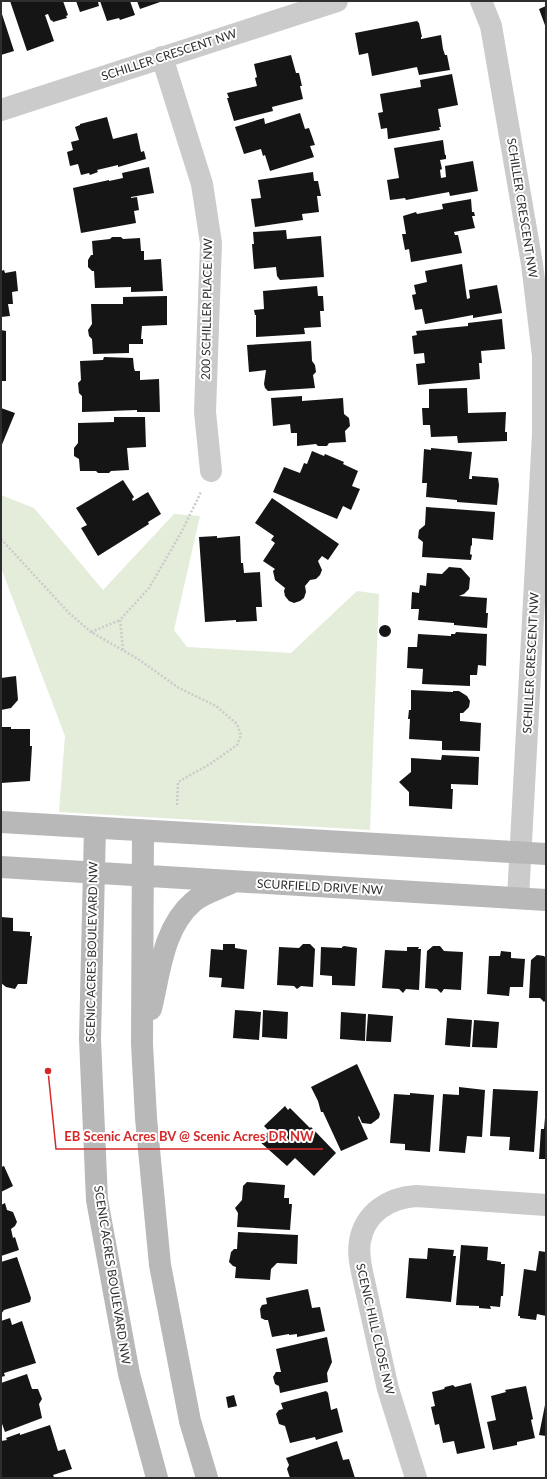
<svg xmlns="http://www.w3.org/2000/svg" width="547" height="1479" viewBox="0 0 547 1479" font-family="Lato,sans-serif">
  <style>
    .green { fill: #e4ecda }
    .building { fill: #151515 }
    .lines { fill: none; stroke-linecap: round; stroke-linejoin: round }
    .path { stroke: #cbcbcb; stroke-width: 2.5; stroke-dasharray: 2 2; stroke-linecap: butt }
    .street { stroke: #cbcbcb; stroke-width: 22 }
    .secondary { stroke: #b8b8b8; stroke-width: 22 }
    .labels { text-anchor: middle; stroke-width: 4; stroke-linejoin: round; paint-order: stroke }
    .street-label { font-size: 12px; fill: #2e2e2e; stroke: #fff }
    .leader { fill: none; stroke: #d62828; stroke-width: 1.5 }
    .callout-dot { fill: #d62828; stroke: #fff; stroke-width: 1.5 }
    .callout-label { font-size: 13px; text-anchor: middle; font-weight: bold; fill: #d62828; stroke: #fff; stroke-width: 4; stroke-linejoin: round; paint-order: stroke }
  </style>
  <rect width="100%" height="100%" fill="#fff"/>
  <!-- green -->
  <path class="green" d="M1 495 34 508 103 590 174 514 200 516 174 630 187 647 291 653 357 591 379 594 370 830 59 812 65 736 1 568Z"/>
  <!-- building -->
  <path class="building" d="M10 1H63L68 15 66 16 67 18 53 22 52 20 51 21 48 14 45 15 54 41 27 51Z
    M76 1H130L135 15 120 20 119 18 107 21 100 1 98 2 99 6 80 12Z
    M137 1H163L140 9Z
    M546 6V28L539 9Z
    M1 11 14 51 1 55Z
    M417 21 419 23 422 37H421V39L441 35 443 49 445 55H447L450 70 419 75 417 67 372 76 368 53 359 55 355 33Z
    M291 55 296 73H299L302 86H300L303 99 272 107 273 111 234 121 227 98H229L227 93 257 86 255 78 257 77 254 64Z
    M452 74 458 105 438 109 441 127H439L440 130 388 139 387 128 381 129 378 113 383 112 380 94 421 87 420 80Z
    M300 113 305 129 309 128 315 145 310 146 314 157 270 171 265 155 263 156 261 149 244 154 235 127 264 118 265 124Z
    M107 117 113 139 137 133 141 152 144 151 146 159 118 167V165L97 170 98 172 90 175 89 173 81 175 78 164 70 166 67 152 73 150 71 142 79 140 75 127 80 125V124Z
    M443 140 445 155H446V159L440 160 442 169 440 170 441 178 446 177 445 166 473 161 478 191 450 196 449 192 406 200 405 198 390 200 387 180 399 178 394 148Z
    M149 167 154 193 131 197V198L137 197 139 210 134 211 136 223 81 233 73 188 109 180V181L123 178 122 173Z
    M313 172 314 181H318L321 196H317L319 212 302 214 303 220 255 227 251 199 261 198 258 180Z
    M471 199 472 212H474L475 216H472L475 228 454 232 455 235H458L462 253 411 262 409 249 405 250 402 234H406L403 216 416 212 417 214 443 209 442 204Z
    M286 230 287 239 321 236 324 277 280 280 277 276 276 267 254 269 252 244H254L253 232Z
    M112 237H121L123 239 140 238 141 251H144V260L161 259 163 291 131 292V287L95 288 94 271H92L88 267V260L91 255H93L92 241 110 239Z
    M462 264 467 299 470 298 469 290 497 285 502 313 473 318V315L425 324 422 309 415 310 412 295 416 294 414 285 427 282 425 271Z
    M4 270 5 273 16 271 18 291 12 292 13 304H8L10 316 1 317V271Z
    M317 286 318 296H323L324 311H320L321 327 304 328 305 334 256 337V315H255L254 310 264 309 263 291Z
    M167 296V325L142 326 141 339H143V344H129V353L93 354 92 339 89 336 88 330 92 324 91 304H123V297Z
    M502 319 505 349 481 351 482 363H479L480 379 418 385 416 364 425 363 424 353 414 354 412 336 417 335 416 331 468 326V323Z
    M1 330 6 331V381H1Z
    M311 341 312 361 315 365 316 372 313 375 315 388 268 391 265 388 264 384 266 370 249 372 247 345Z
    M104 357 133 358 134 368 135 371H140V380L159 379 160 412H137V410L82 412V396L79 393 78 383 81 380 80 361 103 360Z
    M467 388 468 413 506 412 505 432H507V441L458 443 457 436 431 437 430 425H423L422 408H429V389Z
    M302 396V401L343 398 344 414 349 418 350 426 345 431 346 442 329 443 327 446H318L316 444 297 446V433H291L290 424 273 426 271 398Z
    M1 408 15 413 1 447Z
    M114 417H145L146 447 127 448 129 470 111 471 109 473H98L96 471H80L79 459 74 456V448L78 443V423L114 422Z
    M431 448 472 452 469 479H472V476L498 478 499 485 497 505 457 502V500L426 497 427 483H422L424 449 431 450Z
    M312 451 324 456 325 454 344 462 343 464 358 471 352 486 360 489 351 510 343 506 337 519 273 492 284 467 300 473 304 463 307 464Z
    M123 480 134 497 132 499 133 501 148 492 161 514 148 522 149 524 98 556 81 528 87 525 76 508Z
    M272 498 339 544 328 560 322 556 318 561 322 570 320 575 316 579 310 580 305 586 306 592 304 598 300 601 294 603 289 601 285 596 284 591 285 588 275 580 273 571 275 569 263 561 275 543 271 540 274 536 255 523Z
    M426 507 495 512 493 540 472 538V546L471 545 470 554 472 555 471 560 422 557 423 542 418 538 419 530 425 525Z
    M217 536V538L240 536 241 563H243L244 573 260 572 262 607H256L257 621 236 622V620L205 622 199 537Z
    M449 567 461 568 470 578 469 589 464 594 459 596 487 598 486 613H488L487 628 454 625V623L418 620 419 609H411L412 592 419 593 420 585 426 586 427 573 442 574Z
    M379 631a6 6 0 1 1 12 0a6 6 0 1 1-12 0Z
    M456 632 487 634 486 666 478 665 477 675H470V686L422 684 423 669 407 668 408 647H417L418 634 451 636V634H455Z
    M16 676 18 700 11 708 1 710V678Z
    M411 690 453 692V691H459L467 696 470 701 469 707 463 713H460V721L481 723 480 751 442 750V741L409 739 410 719H408L409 710H411Z
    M1 727H11V729H30V746H32L30 781 1 783Z
    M442 755 479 757 478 785 451 784V789H453L452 809 409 806V792L399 782 411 772V758L441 760Z
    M1 917 13 918V931L30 932V936H32L27 984H18L15 989 6 987 1 983Z
    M223 944H235V948L247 950 244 989 221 987 222 978 209 977 211 949 223 950Z
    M303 944H310L315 949 313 987 301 986 297 989 294 986 277 985 279 947 299 948Z
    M344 946 357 948 355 986 332 985V976L320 975 321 947 342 948V947Z
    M433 946H440L444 951 463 952 461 990 444 989 441 993 437 989 425 988 427 951Z
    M407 947H419L418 949H421L419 990 406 989 403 993 399 989 382 988 385 950 407 951Z
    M501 951 511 952V958L525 959 523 987H510L509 996 487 994 489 956H500Z
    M537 955 544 956 546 958V1000L544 1002 540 998H529L531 960Z
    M235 1010 261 1012 259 1040 233 1038Z
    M263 1010 288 1012 287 1039 262 1037Z
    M341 1012 366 1014 365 1041 340 1039Z
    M368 1014 393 1016 391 1042 366 1041Z
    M447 1018 472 1020 470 1047 445 1045Z
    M474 1020 499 1022 497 1048 472 1047Z
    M357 1064 380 1114 379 1118 371 1124 362 1123 359 1116 358 1117 368 1139 341 1151 323 1112H321L318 1101 311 1087Z
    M459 1087 485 1090 482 1137 467 1136 465 1153 439 1151 443 1094 459 1095Z
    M493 1089 538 1091 534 1152 509 1150 510 1137 490 1136Z
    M410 1093 434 1095 430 1152 405 1150V1144L390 1143 394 1094 410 1095Z
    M285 1106 288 1110 290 1108 310 1128 311 1127 336 1153 314 1176 295 1158 287 1166 259 1141 269 1131 264 1126Z
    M545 1118H546V1159H539L541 1129H544Z
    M4 1166 13 1186 1 1192V1167Z
    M247 1182 285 1185 284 1198H289V1204H292L290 1230 237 1227 238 1213 235 1208 242 1200 243 1186Z
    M5 1203 7 1210 13 1212 17 1222 15 1226 11 1229 13 1238 15 1237 19 1250 1 1256V1205Z
    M238 1232 298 1235 297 1264 277 1263 271 1269 270 1280 235 1278 236 1267 233 1266 229 1262 231 1252 234 1249H237Z
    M461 1245 488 1247 487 1260 501 1262V1264H505L503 1296H501L500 1307 490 1306 491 1309 479 1308V1306L456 1305Z
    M428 1248 454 1250 453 1256H456L451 1302 406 1298 409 1258 427 1259Z
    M539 1251 546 1252V1316L537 1314 536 1320 520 1318V1316H518L524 1269 536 1271Z
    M17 1257 31 1298 30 1302 4 1310 1 1314V1262Z
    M308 1289 312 1308 320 1307 325 1331 297 1337V1334L289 1335V1334L272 1337 268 1320H265L261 1318 260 1309 262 1305 267 1304 266 1298Z
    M10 1318 12 1325 22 1321 36 1363 4 1373 5 1376 1 1377V1321Z
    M327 1337 332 1362 327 1373 328 1382 280 1393 279 1386 275 1384 273 1377 276 1372H281L276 1349Z
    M27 1374 32 1389H38L42 1399 39 1404 42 1418 5 1432 1 1421V1383Z
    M471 1383 485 1448 457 1454 454 1441 443 1443 439 1424 435 1425 431 1407 435 1406 432 1392 444 1389 445 1387 453 1385 455 1387Z
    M526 1386 533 1419 531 1420 535 1438 517 1442V1445L493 1450 487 1422 496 1420 491 1396 506 1392 505 1390Z
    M326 1391 328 1393 331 1410 337 1408 343 1432 316 1440 315 1437 290 1443 285 1426 279 1424 276 1414 279 1410 283 1409 281 1403Z
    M234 1395 237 1406 228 1408 226 1397Z
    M545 1405H546V1436L539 1435Z
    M50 1425 58 1451 65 1449 72 1469 53 1475 54 1477 51 1478H1V1441L7 1440 6 1438 20 1433V1435Z
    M337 1441 343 1460 349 1459 355 1478H290L287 1469 289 1465 286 1458Z"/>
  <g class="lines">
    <!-- path -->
    <path class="path" d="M1 539 69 613 91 632 138 659 179 688 216 706 237 724 241 735 237 745 210 764 178 782 177 805
      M91 632 120 620
      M123 650 120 620 149 588 182 531 201 492"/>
    <!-- street -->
    <path class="street" d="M481 1 491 26 532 264 543 356V434L518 898
      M162 57 202 184 211 243 205 412 211 471
      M1 110 337 1
      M416 1478 388 1389 362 1272C360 1262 358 1252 360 1241 365 1213 388 1198 416 1196L546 1205"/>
    <!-- secondary -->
    <path class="secondary" d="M1 822 546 854
      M95 828 90 1039 97 1200 129 1374 157 1478
      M143 831 142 1044 146 1118 160 1265 190 1421 207 1478
      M1 867 546 900
      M151 1009C160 972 163 928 193 902 203 893 219 889 231 883"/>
  </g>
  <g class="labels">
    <!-- street labels -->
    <g class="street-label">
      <text transform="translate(169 55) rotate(-18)" y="4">SCHILLER CRESCENT NW</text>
      <text transform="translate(522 208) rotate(81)" y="4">SCHILLER CRESCENT NW</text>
      <text transform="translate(207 309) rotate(-89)" y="4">200 SCHILLER PLACE NW</text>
      <text transform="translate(531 663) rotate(-87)" y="4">SCHILLER CRESCENT NW</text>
      <text transform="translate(320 887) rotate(3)" y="4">SCURFIELD DRIVE NW</text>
      <text transform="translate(92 952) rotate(-89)" y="4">SCENIC ACRES BOULEVARD NW</text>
      <text transform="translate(112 1275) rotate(81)" y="4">SCENIC ACRES BOULEVARD NW</text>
      <text transform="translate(375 1329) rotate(77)" y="4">SCENIC HILL CLOSE NW</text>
    </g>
  </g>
  <!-- callouts -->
  <path class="leader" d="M48 1071L56 1149H323"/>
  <circle class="callout-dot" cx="48" cy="1071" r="4"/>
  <g class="callout-label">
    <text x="189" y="1141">EB Scenic Acres BV @ Scenic Acres DR NW</text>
  </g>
  <!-- border -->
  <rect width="547" height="1479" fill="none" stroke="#2e2e2e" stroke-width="4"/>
</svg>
